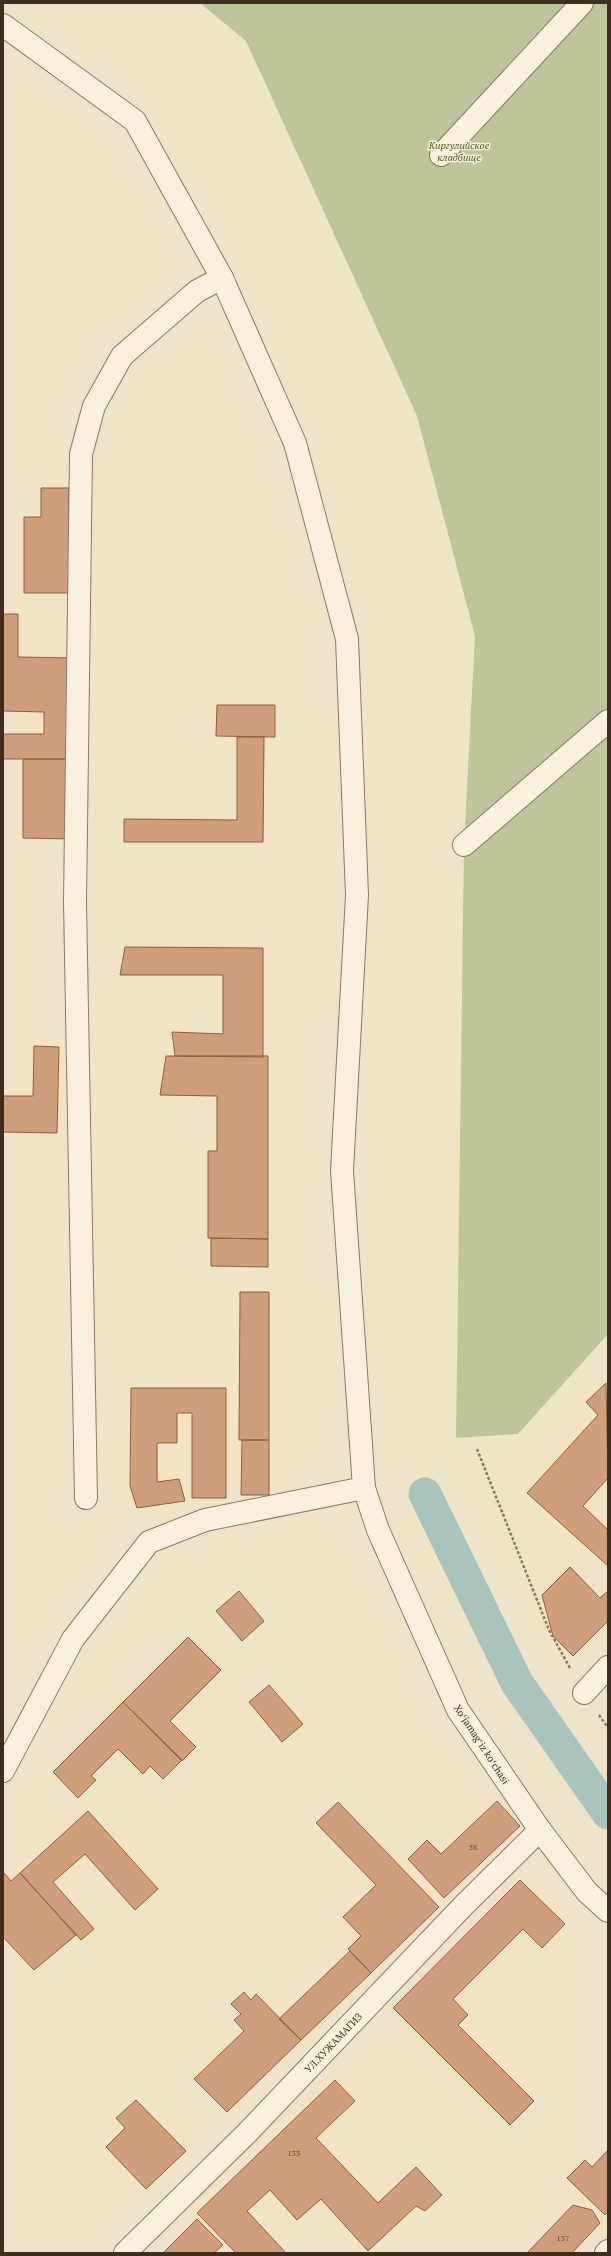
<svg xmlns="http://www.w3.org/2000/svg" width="611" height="2256" viewBox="0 0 611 2256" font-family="'PT Serif',serif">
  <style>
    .cemetery { fill: #bfc49a }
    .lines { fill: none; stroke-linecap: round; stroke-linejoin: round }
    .canal { stroke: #a9c4bc; stroke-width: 33 }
    .building { fill: #cf9f7d; stroke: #8d5f41 }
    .minor-casing { stroke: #8d765c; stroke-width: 24 }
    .path { stroke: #8d765c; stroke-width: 2.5; stroke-dasharray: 3 2; stroke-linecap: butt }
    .minor { stroke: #faf1dc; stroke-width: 22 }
    .labels { text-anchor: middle; stroke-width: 3; stroke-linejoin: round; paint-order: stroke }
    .number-label { font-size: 8px; fill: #624a37 }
    .park-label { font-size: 10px; font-style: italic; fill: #4d5a26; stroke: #f7eed8 }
    .street-label { font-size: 10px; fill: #3d2e20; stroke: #f7eed8 }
  </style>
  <rect width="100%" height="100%" fill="#f0e4c8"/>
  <!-- cemetery -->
  <path class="cemetery" d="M200 3H608V1334L518 1434 456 1438 464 845 475 636 417 416 246 41Z"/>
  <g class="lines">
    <!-- canal -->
    <path class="canal" d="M425 1494 517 1683 608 1813"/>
  </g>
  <!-- building -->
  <path class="building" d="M41 488H69V593H24V517H41Z
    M3 614H18V657L74 658V759H3V734H44V712L3 711Z
    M217 705H275V737L216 736Z
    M237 737H264L263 842H124V819L237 820Z
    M23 759H74V839L23 838Z
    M125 947 263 948V1057L175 1056 172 1032 223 1034V975H120Z
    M34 1046 59 1047 57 1133 3 1132V1096H33Z
    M166 1056H268V1239L208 1238V1151H217V1096L160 1095Z
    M211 1238 268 1239V1267L211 1266Z
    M240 1292H269V1440H239Z
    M606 1383 608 1478 583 1506 608 1530V1566L527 1493 598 1415 586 1402Z
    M131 1388H226V1498H192V1413H177V1443H157V1482L179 1479 185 1501 137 1508 130 1486Z
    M242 1440H269V1495H241Z
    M570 1567 600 1598 608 1591V1621L573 1656 553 1636 542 1595Z
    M239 1591 264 1621 242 1641 216 1611Z
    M188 1637 221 1670 170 1721 196 1747 182 1761 123 1702Z
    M269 1685 303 1724 282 1742 249 1702Z
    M123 1702 182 1760 163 1779 150 1766 143 1774 118 1749 91 1776 96 1780 78 1798 53 1772Z
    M497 1801 520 1826 444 1898 408 1859 427 1840 441 1854Z
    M338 1802 439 1907 371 1973 348 1949 361 1936 343 1917 376 1885 316 1823Z
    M88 1811 158 1889 135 1910 85 1854 53 1882 94 1929 81 1940 20 1873Z
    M3 1872 11 1881 20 1873 76 1935 34 1970 3 1937Z
    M520 1880 565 1924 542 1948 523 1929 453 1999 468 2015 458 2025 534 2101 510 2125 393 2008Z
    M350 1951 371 1973 301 2040 279 2019Z
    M244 1992 251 2000 256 1994 301 2040 227 2112 194 2079 244 2031 234 2020 241 2014 231 2004Z
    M335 2080 355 2101 316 2138 378 2203 416 2167 442 2195 425 2211 416 2206 368 2251 321 2199 297 2220 270 2190 247 2211 286 2253H236L197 2213Z
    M136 2100 186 2151 146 2189 106 2147 125 2128 116 2118Z
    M608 2150V2212L605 2215 567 2178 585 2160 592 2167Z
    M573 2205 592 2210 600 2223 572 2253H527Z
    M197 2219 223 2245 214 2253H163Z"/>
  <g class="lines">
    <!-- minor casing -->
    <g class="minor-casing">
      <g id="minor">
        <path d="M3 25 135 121 222 278 295 443 347 639 357 895 342 1171 364 1488 378 1530 458 1710 540 1830 587 1892 608 1911"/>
        <path d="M441 155 582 3"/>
        <path d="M464 845 608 721"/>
        <path d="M86 1498 75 902 81 454 94 406 122 356 197 291 222 278"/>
        <path d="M584 1693 608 1667"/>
        <path d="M3 1771 73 1639 149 1542 205 1520 364 1488"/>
        <path id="s1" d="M125 2253 248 2132 464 1905 540 1830"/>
        <path d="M606 2253 608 2251"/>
      </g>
    </g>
    <!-- path -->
    <path class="path" d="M477 1449 549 1630 570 1668
      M599 1715 608 1728"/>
    <!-- minor -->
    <use href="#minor" class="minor"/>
  </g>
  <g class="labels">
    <!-- number labels -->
    <g class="number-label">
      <text x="473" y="1850">58</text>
      <text x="294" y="2156">133</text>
      <text x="563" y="2241">137</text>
    </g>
    <!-- park labels -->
    <g class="park-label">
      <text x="459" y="149">Киргулийское<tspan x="459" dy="12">кладбище</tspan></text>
    </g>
    <!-- street labels -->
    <g class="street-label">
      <text transform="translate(482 1744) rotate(57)" y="4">Xoʻjamagʻiz koʻchasi</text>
      <text dy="4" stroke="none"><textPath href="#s1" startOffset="296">УЛ.ХУЖАМАГИЗ</textPath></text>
    </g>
  </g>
  <!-- border -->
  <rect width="611" height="2256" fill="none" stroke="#3d2e20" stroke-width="8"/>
</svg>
